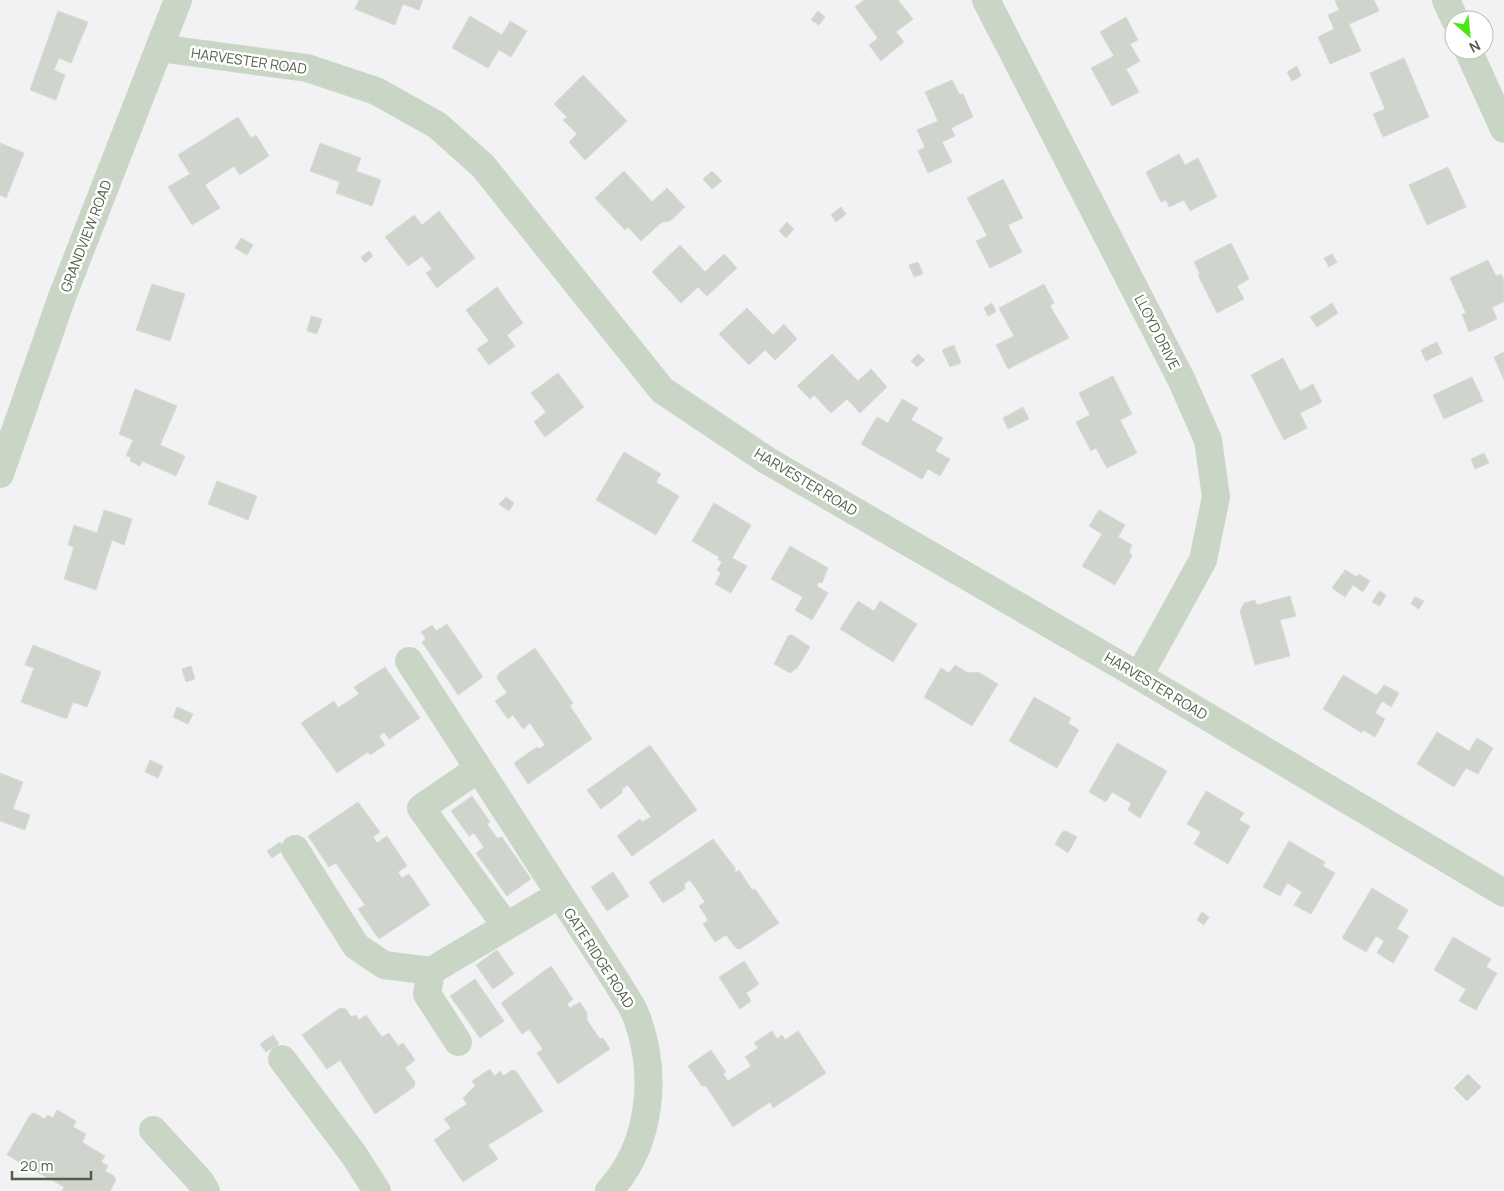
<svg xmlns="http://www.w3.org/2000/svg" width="1504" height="1191" viewBox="0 0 1504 1191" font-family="Manrope,sans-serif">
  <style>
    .building { fill: #cfd5cd; stroke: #d6dcd5 }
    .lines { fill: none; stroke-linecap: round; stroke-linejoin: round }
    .minor { stroke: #cad6c5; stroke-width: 28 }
    .labels { text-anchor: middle; stroke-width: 5; stroke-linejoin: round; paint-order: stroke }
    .street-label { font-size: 14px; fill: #505f48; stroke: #fff }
  </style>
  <rect width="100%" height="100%" fill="#f2f1f3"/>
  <!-- building -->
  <path class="building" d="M359 0H423L419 10 403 4 395 25 355 9Z
    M864 0H898L913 19 896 32 904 42 881 61 869 45 878 38 855 7Z
    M1335 0H1374L1379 11 1349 24 1361 51 1330 64 1318 37 1334 29 1328 15 1339 10Z
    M58 11 88 22 71 63 59 58 54 70 65 75 56 100 30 90Z
    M818 11 825 17 819 25 811 20Z
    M470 16 502 35 510 21 527 31 511 57 499 50 488 68 452 48Z
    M1126 17 1138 40 1130 44 1140 61 1126 69 1139 92 1112 106 1091 68 1114 56 1100 32Z
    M1404 58 1429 117 1383 137 1373 114 1385 109 1370 73Z
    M1297 66 1301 76 1292 81 1287 72Z
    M583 75 627 121 585 160 569 142 577 134 563 120 567 117 554 104Z
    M952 80 959 94H963L973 117 951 128 955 136 942 142 952 162 928 173 918 151 925 147 917 130 938 121 925 92Z
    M238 117 251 138 256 135 269 156 240 175 234 166 205 185 220 208 192 225 168 187 190 174 178 155Z
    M0 143 24 153 6 198 0 195Z
    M320 143 361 158 356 171 381 180 372 206 336 193 340 182 310 171Z
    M1179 154 1185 165 1198 158 1217 197 1190 211 1184 200 1169 207 1166 200 1161 202 1146 172Z
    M1448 167 1466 207 1427 225 1409 185Z
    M624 171 652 202 667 188 685 207 670 221 662 222 641 241 628 227 625 230 595 198Z
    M712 171 722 181 712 189 703 179Z
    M1003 179 1023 218 1008 225 1022 252 990 268 976 241 987 236 967 198Z
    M841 207 846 214 836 222 831 215Z
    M439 211 475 258 437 288 426 273 432 269 422 256 408 266 385 237 414 215 422 225Z
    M787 222 794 229 786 238 779 231Z
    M241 238 253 245 247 255 235 248Z
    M1231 243 1249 279 1237 286 1244 299 1217 313 1198 275 1200 274 1194 262Z
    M680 245 705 272 724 254 737 268 707 296 698 287 681 303 652 272Z
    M369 251 373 256 365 263 361 257Z
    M1332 254 1337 262 1329 267 1324 258Z
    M1488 260 1496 276 1501 274 1504 280V302L1492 307 1497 319 1469 332 1462 314 1466 313 1450 278Z
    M918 262 923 274 914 277 909 265Z
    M152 284 185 294 170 341 136 330Z
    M1044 284 1054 303 1050 306 1069 338 1008 369 996 345 1014 336 999 308Z
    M497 287 523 323 507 335 515 346 489 365 477 349 489 341 466 310Z
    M992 303 996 312 988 316 984 308Z
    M1332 303 1338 313 1317 327 1310 317Z
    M747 308 773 335 784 324 797 339 775 360 765 350 749 365 719 334Z
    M311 316 322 319 317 334 307 331Z
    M1437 342 1442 353 1426 361 1421 350Z
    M954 345 961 363 950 367 942 350Z
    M1504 352V380L1494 357Z
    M832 354 858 381 871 369 887 387 860 413 847 399 831 413 814 395 810 399 797 386Z
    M918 354 925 360 917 367 911 361Z
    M1283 358 1300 391 1313 384 1322 402 1300 413 1307 428 1284 440 1251 375Z
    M558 373 584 407 545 437 534 422 546 412 531 393Z
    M1113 376 1132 414 1120 420 1137 453 1107 468 1096 448 1091 451 1076 422 1090 415 1079 393Z
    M1472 377 1483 401 1444 419 1433 395Z
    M135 389 177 406 160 445 185 456 176 476 142 461 140 466 130 461 131 457 126 456 133 440 119 434Z
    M902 399 918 408 911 420 943 438 935 451 950 459 940 476 928 469 922 479 861 444 877 417 888 423Z
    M1023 407 1029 419 1008 429 1003 418Z
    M624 452 661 474 656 482 679 496 656 535 596 500Z
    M1484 453 1489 463 1475 469 1471 459Z
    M217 481 257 496 248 520 208 504Z
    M506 497 514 503 509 511 499 504Z
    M714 503 751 525 732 558 747 566 731 593 715 584 721 573 717 570 722 562 718 560 719 557 692 541Z
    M104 510 132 519 124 545 112 540 96 590 64 579 74 547 68 545 74 525 97 533Z
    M1099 510 1125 525 1118 537 1132 545 1129 551 1132 556 1115 585 1082 566 1102 534 1089 526Z
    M790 546 828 568 822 583 819 582 817 586 828 593 812 620 795 610 803 597 771 579Z
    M1345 570 1357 577 1359 574 1370 581 1363 592 1353 585 1345 597 1332 588Z
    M1379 591 1386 595 1380 606 1372 602Z
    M1290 596 1296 616 1280 620 1290 656 1255 665 1240 611 1244 603 1255 600 1257 605Z
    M1415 597 1424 601 1419 609 1411 604Z
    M858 601 874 611 880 601 917 624 893 662 840 629Z
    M447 624 483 677 458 695 422 642 426 639 421 632 432 625 436 631Z
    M792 635 810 647 797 668 790 673 774 664 788 636Z
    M33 645 101 672 87 707 73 702 67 718H64L21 702 34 668 25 665Z
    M535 648 573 703 570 706 592 739 528 784 514 763 537 747 539 749 545 745 530 723 523 729 513 715 508 719 495 701 507 693 497 678 499 673Z
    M955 665 968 673 978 672 998 684 972 726 924 697 941 668 949 673Z
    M191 666 195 679 186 682 182 669Z
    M385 667 420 718 389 739 384 732 379 736 385 745 370 755 368 752 337 773 301 723 334 701 338 708 359 694 354 687Z
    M1343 675 1377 695 1384 685 1399 693 1391 707 1382 701 1375 713 1385 719 1375 737 1363 730 1362 733 1323 709Z
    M1034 697 1071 718 1068 723 1079 730 1057 768 1009 741Z
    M177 707 193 714 188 724 173 717Z
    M1437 732 1469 751 1477 738 1493 748 1478 774 1466 768 1454 787 1417 764Z
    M1117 743 1167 771 1140 818 1128 810 1131 803 1112 792 1106 802 1089 792Z
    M650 745 697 810 632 856 617 836 640 819 642 822 651 817 628 785 622 789V793L601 809 587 790Z
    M150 760 163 766 158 778 145 772Z
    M0 773 23 782 13 809 30 815 25 830 0 821Z
    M1206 791 1244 813 1239 820 1250 826 1228 864 1194 844 1201 832 1187 824Z
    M472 796 490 822 487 824 497 838 502 837 531 879 507 896 476 853 484 847 474 833 469 836 451 811Z
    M358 802 380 832 373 837 377 843 387 836 407 866 398 872 402 878 409 874 430 905 379 939 358 909 365 905 336 863 329 867 308 836Z
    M1066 831 1077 837 1068 853 1055 844 1062 832Z
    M713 839 735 868V873L739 870 752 890 755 889 779 923 740 949 736 948 726 935 715 942 703 924 708 920 699 906 705 902 690 880 684 884 685 889 663 903 649 882Z
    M1289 841 1325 862 1323 866 1335 873 1311 914 1294 905 1302 892 1287 883 1280 896 1263 887Z
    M280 842 285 849 272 858 267 851Z
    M613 872 629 896 607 911 591 887Z
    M1372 888 1408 910 1397 929 1409 936 1393 963 1377 953 1384 941 1376 936 1366 952 1342 938Z
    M1202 912 1209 917 1204 925 1197 920Z
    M1453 937 1491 959 1486 967 1497 973 1476 1010 1459 1001 1466 989 1434 970Z
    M497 950 514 974 493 989 476 965Z
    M744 961 759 984 746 993 751 1001 740 1009 719 977Z
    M551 966 573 999 567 1004 570 1008 580 1002 587 1013V1020L600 1039 603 1038 610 1049 558 1084 537 1053 543 1049 529 1029 522 1034 501 1003Z
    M475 979 504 1021 480 1038 450 996Z
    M340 1008 346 1009 351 1017 356 1015 359 1020 366 1015 382 1037 389 1033 398 1046 403 1043 415 1060 405 1068 415 1082 414 1087 375 1114 340 1060 327 1069 302 1035Z
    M772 1031 777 1039 782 1035 785 1040 798 1031 826 1073 773 1108 770 1102 733 1127 706 1086H702L688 1066 711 1050 726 1072 723 1074 728 1081 751 1066 745 1057 758 1048 754 1043Z
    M273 1035 279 1044 266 1052 260 1044Z
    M490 1069 494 1076 501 1071 503 1076 512 1070 516 1071 543 1111 488 1145 498 1159 463 1182 434 1140 451 1128 444 1119 467 1104 463 1098 475 1086 472 1081Z
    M1468 1074 1481 1087 1467 1101 1454 1088Z
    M57 1110 76 1121 73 1127 86 1134 82 1142 105 1156 101 1162 108 1166 105 1171 114 1176 116 1180 110 1191H62L64 1187 7 1155 30 1115 34 1113 45 1119 47 1115 53 1118Z"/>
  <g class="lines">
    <!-- minor -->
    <path class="minor" d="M986 0 1182 381 1208 440 1216 497 1203 560 1139 676
      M1446 0 1455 20
      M159 48 307 68 376 91 437 125 483 166 662 390 768 461 1139 676 1504 893
      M1468 50 1504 129
      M0 474 62 297 178 0
      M409 661 618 984C624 995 633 1006 637 1018 658 1076 651 1145 609 1191
      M478 769 421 808 506 926
      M295 849 356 946 384 965 431 971 559 895
      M431 971 427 994 458 1042
      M282 1059 354 1155 377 1191
      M153 1130 200 1181 206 1191"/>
  </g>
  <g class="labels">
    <!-- street labels -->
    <g class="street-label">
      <text transform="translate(249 61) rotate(8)" y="5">HARVESTER ROAD</text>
      <text transform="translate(86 236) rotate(-69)" y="5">GRANDVIEW ROAD</text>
      <text transform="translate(1157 332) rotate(63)" y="5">LLOYD DRIVE</text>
      <text transform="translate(806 482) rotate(31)" y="5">HARVESTER ROAD</text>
      <text transform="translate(1156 686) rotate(31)" y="5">HARVESTER ROAD</text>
      <text transform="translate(599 958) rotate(57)" y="5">GATE RIDGE ROAD</text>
    </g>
  </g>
  <!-- north arrow -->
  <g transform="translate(1469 35) rotate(153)"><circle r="24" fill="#ffffff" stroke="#b9bfb6"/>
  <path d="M0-4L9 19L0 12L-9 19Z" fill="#49e717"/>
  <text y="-8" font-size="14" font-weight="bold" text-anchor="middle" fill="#505f48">N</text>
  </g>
  <!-- scale -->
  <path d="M12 1171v8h79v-8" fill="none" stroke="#505f48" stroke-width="2.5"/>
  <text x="20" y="1171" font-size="15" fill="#505f48" stroke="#ffffff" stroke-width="4" paint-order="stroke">20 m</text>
</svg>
